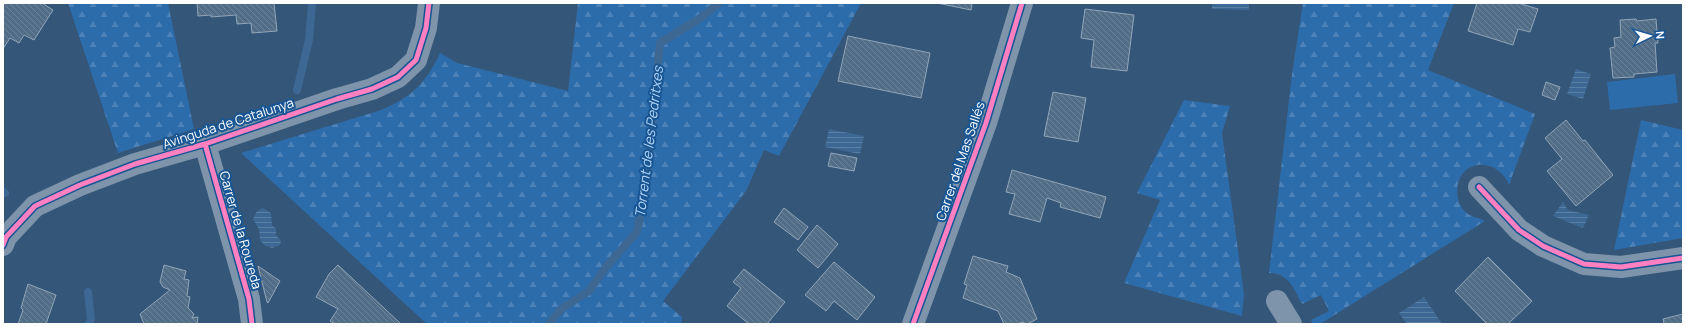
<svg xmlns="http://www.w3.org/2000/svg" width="1686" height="327" viewBox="0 0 1686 327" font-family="Manrope,sans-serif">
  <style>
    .forest { fill: url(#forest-firs) }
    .pitch { fill: #2d6cab }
    .water { fill: url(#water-rules) }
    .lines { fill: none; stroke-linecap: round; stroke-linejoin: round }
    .stream { stroke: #3d6894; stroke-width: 8 }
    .building { fill: url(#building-back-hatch); stroke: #92a5b8 }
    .minor { stroke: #7d94ab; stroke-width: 22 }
    .cycleway-casing { stroke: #185594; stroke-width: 8 }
    .cycleway { stroke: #ff80c0; stroke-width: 5 }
    .labels { text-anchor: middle; stroke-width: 4; stroke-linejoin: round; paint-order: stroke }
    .street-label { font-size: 13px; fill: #fff; stroke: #185594 }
    .water-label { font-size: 14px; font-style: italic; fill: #b5d7f7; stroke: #185594 }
  </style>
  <defs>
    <pattern id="forest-firs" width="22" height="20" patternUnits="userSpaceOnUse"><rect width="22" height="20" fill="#2d6cab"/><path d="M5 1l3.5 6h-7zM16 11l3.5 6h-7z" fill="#4c82b8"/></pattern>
    <pattern id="water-rules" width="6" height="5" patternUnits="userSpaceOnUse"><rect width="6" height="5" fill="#3d6894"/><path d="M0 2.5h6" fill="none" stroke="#5a7fa4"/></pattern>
    <pattern id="building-back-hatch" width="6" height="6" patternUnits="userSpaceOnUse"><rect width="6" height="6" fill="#516d87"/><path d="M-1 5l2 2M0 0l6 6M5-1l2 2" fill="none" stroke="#6b8399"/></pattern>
  </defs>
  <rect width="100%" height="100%" fill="#345678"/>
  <!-- forest -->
  <path class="forest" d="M68 3H168L194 129 118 153Z
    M578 3H861L779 156 764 150 746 191 663 301 682 317 681 324H427L241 153 381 110C412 97 426 83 440 53L457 63 568 91Z
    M1303 3H1454L1428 70 1535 114 1509 185C1503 167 1479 157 1464 172 1454 183 1455 205 1468 214 1473 217 1479 218 1485 221L1320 324H1313L1311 320 1329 311 1321 295 1302 304C1294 289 1289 273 1269 273L1292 74Z
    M1184 100 1230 106 1222 133 1244 294 1242 316 1124 283 1160 200 1137 193Z
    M1641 120 1683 130V238L1614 250Z"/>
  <!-- pitch -->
  <path class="pitch" d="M1675 74 1678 103 1610 110 1607 82Z"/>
  <!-- water -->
  <path class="water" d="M1212 3H1249V10L1212 9Z
    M1576 69 1591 74 1583 99 1567 94Z
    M829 129 864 136 860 154 825 147Z
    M1563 202 1568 210 1589 215 1583 228 1553 216Z
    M263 208 271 213 272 225 276 229V235L281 241 280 245 272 248 264 245 260 240 259 229 253 219 257 211Z
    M1424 297 1442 324H1407L1399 313Z"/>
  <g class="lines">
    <!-- stream -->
    <path class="stream" d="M297 90 309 40 312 3
      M3 191 5 193
      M88 292 91 319 89 324
      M549 324 561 309 589 291 606 267 637 232 646 186 660 43 699 19 719 3"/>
  </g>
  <!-- building -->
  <path class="building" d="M3 3H42L53 10 34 40 24 35 19 43 10 38 3 49Z
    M197 3H274L277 31 252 33 251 23 237 24 236 15 211 17V15L198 16Z
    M937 3H972L971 10Z
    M1477 3H1518L1538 9 1530 32 1518 29 1513 45 1468 31Z
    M1085 9 1134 15 1127 71 1091 67 1094 40 1081 38Z
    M1636 19 1637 21 1656 19 1658 43H1655L1657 72 1634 74V77L1613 78 1610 48 1615 47 1614 38 1621 37 1620 20Z
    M848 36 930 53 921 98 838 81Z
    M1546 82 1560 87 1555 100 1542 95Z
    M1053 92 1086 98 1078 142 1044 136Z
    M1566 120 1583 141 1585 140 1613 175 1576 206 1547 171 1562 159 1545 138Z
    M831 153 857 158 854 171 828 166Z
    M1012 170 1106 197 1100 218 1060 207 1061 203 1047 198 1040 222 1009 214 1015 194 1006 192Z
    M784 208 808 227 798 240 774 222Z
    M817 225 838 244 818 268 797 250Z
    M973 256 1008 266 1006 272 1020 278 1037 319 1027 324H1024L1023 322 1017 324H1004L998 311 963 298 967 285 964 284Z
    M1488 257 1532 301 1508 324H1487L1455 291Z
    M834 262 875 297 857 320 834 301 826 311 805 295Z
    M164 265 186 271 184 279 189 280 187 296 190 297 188 308 194 314 192 318 198 317 197 324H144L140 314 170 290 163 287 160 282Z
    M338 265 401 324H335L330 321 338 309 316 297 329 274Z
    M258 266 280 281 268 303 267 302Z
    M744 269 785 302 767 324H749L727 306 741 288 733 282Z
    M28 284 56 295 46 324H18L23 310 21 308Z
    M1683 314V324H1664L1663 319Z"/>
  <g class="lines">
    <!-- minor -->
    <path class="minor" d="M205 144 249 299 252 324
      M1479 187 1519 230 1543 246 1584 264 1621 267 1683 258
      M3 245 6 237 35 206 80 185 135 164 205 144 337 99 372 89 398 77 416 60 426 28 429 3
      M1277 301 1291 324
      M913 324 986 123 1022 3"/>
    <!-- cycleway casing -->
    <g class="cycleway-casing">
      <path id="cycleway" d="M205 144 249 299 252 324
        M1479 187 1519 230 1543 246 1584 264 1621 267 1683 258
        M3 245 6 237 35 206 80 185 135 164 205 144 337 99 372 89 398 77 416 60 426 28 429 3
        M913 324 986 123 1022 3"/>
    </g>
    <!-- cycleway -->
    <use href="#cycleway" class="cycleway"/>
  </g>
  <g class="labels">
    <!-- street labels -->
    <g class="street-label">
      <text transform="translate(228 123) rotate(-18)" y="5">Avinguda de Catalunya</text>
      <text transform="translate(960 161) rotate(-71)" y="5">Carrer del Mas Sallés</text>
      <text transform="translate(241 230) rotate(74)" y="5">Carrer de la Roureda</text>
    </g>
    <!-- water labels -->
    <g class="water-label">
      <text transform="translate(649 142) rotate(-83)" y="5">Torrent de les Pedritxes</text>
    </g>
  </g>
  <!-- border -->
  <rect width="1686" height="327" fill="none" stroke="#ffffff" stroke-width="8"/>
  <!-- north arrow -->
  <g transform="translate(1650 36) rotate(85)" stroke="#185594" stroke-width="3" paint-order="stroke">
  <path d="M0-3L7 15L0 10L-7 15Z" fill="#ffffff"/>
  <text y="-6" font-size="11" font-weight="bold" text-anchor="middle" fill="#ffffff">N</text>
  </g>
</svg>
